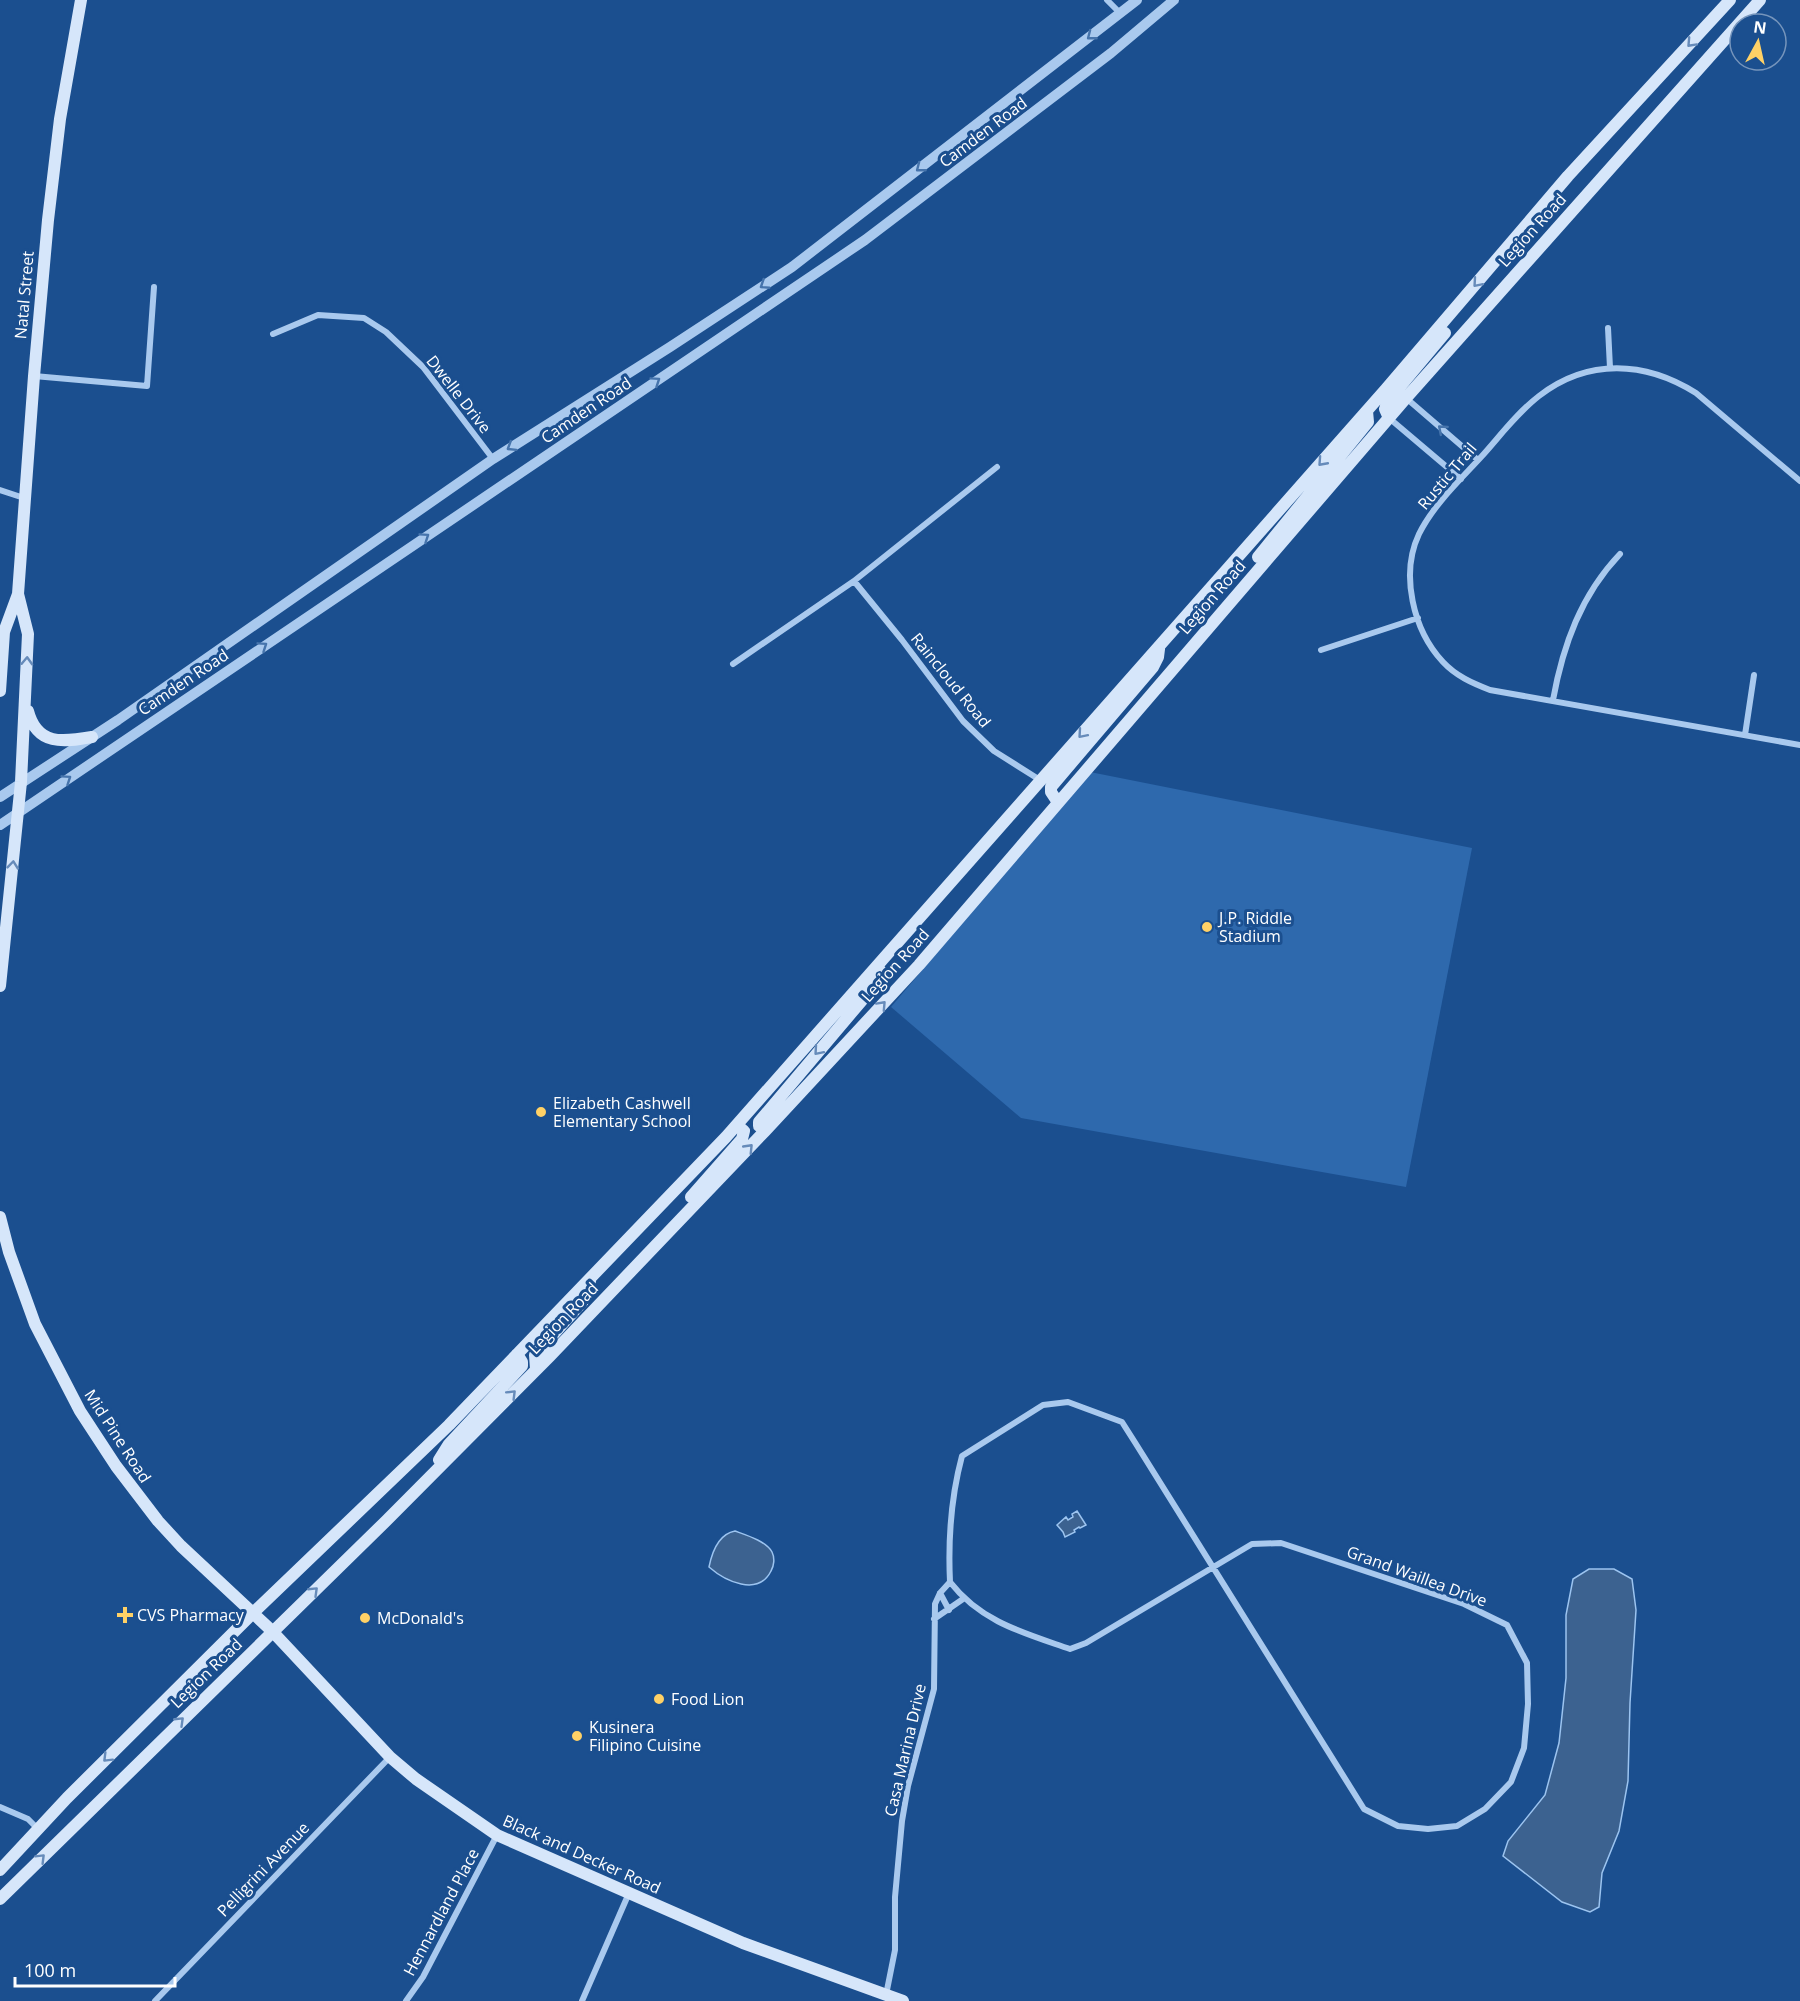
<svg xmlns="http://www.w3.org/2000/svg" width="1800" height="2001" viewBox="0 0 1800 2001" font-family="'Open Sans',sans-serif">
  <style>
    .green { fill: #2e69ad }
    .water { fill: #3c6290; stroke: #9cc4f0; stroke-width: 1.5 }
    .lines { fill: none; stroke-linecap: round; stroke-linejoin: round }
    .minor { stroke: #a9c9ee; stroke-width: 6 }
    .tertiary { stroke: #a9c9ee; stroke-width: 10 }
    .secondary { stroke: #d6e6fa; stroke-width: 12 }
    .oneway { stroke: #4674ac }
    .oneway2 { stroke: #668bba }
    .poi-dot { fill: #ffd166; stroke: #1b4f8f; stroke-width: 2 }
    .labels { text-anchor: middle; stroke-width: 6; stroke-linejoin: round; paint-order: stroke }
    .street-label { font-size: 16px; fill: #fff; stroke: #1b4f8f }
    .poi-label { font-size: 16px; fill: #fff; stroke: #1b4f8f; text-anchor: start }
  </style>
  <rect width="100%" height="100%" fill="#1b4f8f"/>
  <!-- green -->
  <path class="green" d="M1090 772 1472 848 1406 1187 1021 1118 891 1007Z"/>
  <!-- water -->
  <path class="water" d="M1077 1511 1086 1525 1080 1528 1079 1527 1074 1530 1075 1532 1065 1537 1063 1532 1057 1525 1066 1517 1068 1520 1073 1517 1072 1514Z
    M735 1531C746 1535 766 1541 772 1552 775 1558 774 1566 771 1571 758 1597 725 1581 709 1567 712 1552 719 1534 735 1531Z
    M1589 1569H1614L1632 1579 1636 1610 1630 1703 1628 1781 1619 1831 1602 1873 1599 1907 1590 1912 1562 1902 1503 1856 1508 1841 1545 1795 1559 1743 1566 1678V1615L1573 1579Z"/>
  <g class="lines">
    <!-- minor -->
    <path class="minor" d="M1107 0 1120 13
      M1608 328 1610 368
      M273 334 318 315 364 318 386 332 423 367 493 459
      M34 376 147 386 154 287
      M1406 398 1478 460
      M1389 418 1461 479
      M1800 481 1696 393C1645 361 1588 358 1539 396 1517 413 1500 436 1482 456 1460 480 1434 504 1419 534 1400 574 1413 630 1443 662 1456 676 1472 683 1490 690L1800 745
      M0 490 24 498
      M854 581 902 640 963 721 994 751 1040 780
      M1321 650 1418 618
      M733 664 854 581 997 467
      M1553 700C1563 645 1581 595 1620 554
      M1745 735 1754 675
      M950 1582C948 1540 951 1497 962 1456L1043 1405 1068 1402 1122 1422 1136 1444 1364 1809 1398 1826 1428 1829 1457 1826 1485 1809 1511 1782 1524 1748 1528 1704 1527 1663 1507 1625 1464 1604 1281 1543 1252 1544 1086 1643 1070 1649C1024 1633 981 1622 950 1582
      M940 1593 949 1610
      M934 1619 963 1599
      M0 1807 28 1819 38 1829
      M886 1995 895 1950V1897L902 1821 908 1786 934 1689 935 1604 940 1593 950 1582
      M155 2001 390 1757
      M406 2001 423 1977 497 1835
      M582 2001 629 1893"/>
    <!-- tertiary -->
    <path class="tertiary" d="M0 797 118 720 493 459 670 347 792 267 1137 0
      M0 825 865 240 1111 53 1174 0"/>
    <!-- secondary -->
    <path class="secondary" d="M1389 418 1385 409 1388 401 1445 333
      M1258 557 1368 422 1367 411
      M0 691 4 632 18 594
      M28 711C37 746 63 742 92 737
      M1057 801 1051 792V787L1153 667 1158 657 1159 649
      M0 986 21 782 28 634 18 594 34 376 48 220 60 119 81 0
      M765 1131 759 1126V1122L869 992 880 970
      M691 1197 742 1139 744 1131 737 1125
      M0 1217 9 1252 35 1324 80 1411 116 1466 158 1521 181 1546 272 1631 390 1757 416 1779 497 1835 743 1943 903 2001
      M536 1369 535 1355 583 1301 590 1281
      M439 1460 449 1444 522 1366V1362L517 1354
      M0 1870 67 1798 253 1613 449 1425 726 1137 1386 389 1568 176 1730 0
      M0 1899 386 1521 550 1356 765 1131 919 965 1406 398 1760 0"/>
  </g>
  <!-- one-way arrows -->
  <defs><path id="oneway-chevron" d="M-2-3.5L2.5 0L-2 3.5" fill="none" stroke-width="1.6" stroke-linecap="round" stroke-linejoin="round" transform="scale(1.5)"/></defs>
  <g class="oneway">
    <use href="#oneway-chevron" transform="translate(1091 36) rotate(142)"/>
    <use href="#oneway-chevron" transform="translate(920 168) rotate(142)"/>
    <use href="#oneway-chevron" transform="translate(764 285) rotate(147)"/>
    <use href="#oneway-chevron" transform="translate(656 381) rotate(-34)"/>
    <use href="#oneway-chevron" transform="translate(1442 429) rotate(-139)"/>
    <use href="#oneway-chevron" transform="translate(511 447) rotate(148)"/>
    <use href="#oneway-chevron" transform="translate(425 537) rotate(-34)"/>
    <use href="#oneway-chevron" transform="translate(263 646) rotate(-34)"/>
    <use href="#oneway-chevron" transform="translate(67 779) rotate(-34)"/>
  </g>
  <g class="oneway2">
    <use href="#oneway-chevron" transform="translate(1691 43) rotate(133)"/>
    <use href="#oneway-chevron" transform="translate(1477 283) rotate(131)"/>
    <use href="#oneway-chevron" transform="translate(1322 462) rotate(132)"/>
    <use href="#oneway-chevron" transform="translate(27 661) rotate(-88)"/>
    <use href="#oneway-chevron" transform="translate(1082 734) rotate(131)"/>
    <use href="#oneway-chevron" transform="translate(13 865) rotate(-84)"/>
    <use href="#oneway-chevron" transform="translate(882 1005) rotate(-47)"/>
    <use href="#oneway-chevron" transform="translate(818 1051) rotate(131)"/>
    <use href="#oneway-chevron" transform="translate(749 1148) rotate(-46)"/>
    <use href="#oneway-chevron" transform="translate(512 1394) rotate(-45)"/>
    <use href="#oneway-chevron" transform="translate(314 1591) rotate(-44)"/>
    <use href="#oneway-chevron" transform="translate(180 1721) rotate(-44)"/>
    <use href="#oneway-chevron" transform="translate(107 1758) rotate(135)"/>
    <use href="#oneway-chevron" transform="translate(41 1858) rotate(-45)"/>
  </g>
  <!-- markers -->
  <g class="poi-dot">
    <circle cx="1207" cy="927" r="6"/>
    <circle cx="541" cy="1112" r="6"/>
    <path d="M122 1606h6v6h6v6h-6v6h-6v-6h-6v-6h6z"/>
    <circle cx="365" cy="1618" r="6"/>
    <circle cx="659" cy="1699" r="6"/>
    <circle cx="577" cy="1736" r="6"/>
  </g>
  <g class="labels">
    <!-- street labels -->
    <g class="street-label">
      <text transform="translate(983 132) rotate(-37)" y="6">Camden Road</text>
      <text transform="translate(1532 230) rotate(-48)" y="6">Legion Road</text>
      <text transform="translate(24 295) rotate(-85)" y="6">Natal Street</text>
      <text transform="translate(459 394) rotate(52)" y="6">Dwelle Drive</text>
      <text transform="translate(586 410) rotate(-34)" y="6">Camden Road</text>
      <text transform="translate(1447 476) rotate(-50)" y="6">Rustic Trail</text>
      <text transform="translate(1212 597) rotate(-49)" y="6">Legion Road</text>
      <text transform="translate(951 680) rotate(51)" y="6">Raincloud Road</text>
      <text transform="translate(183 682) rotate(-34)" y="6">Camden Road</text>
      <text transform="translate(895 965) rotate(-48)" y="6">Legion Road</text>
      <text transform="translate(563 1318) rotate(-46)" y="6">Legion Road</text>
      <text transform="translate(118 1436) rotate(57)" y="6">Mid Pine Road</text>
      <text transform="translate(1417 1576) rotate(20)" y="6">Grand Waillea Drive</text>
      <text transform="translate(206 1673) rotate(-44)" y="6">Legion Road</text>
      <text transform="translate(905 1750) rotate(-77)" y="6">Casa Marina Drive</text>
      <text transform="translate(582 1854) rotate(24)" y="6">Black and Decker Road</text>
      <text transform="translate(263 1869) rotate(-46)" y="6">Pelligrini Avenue</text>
      <text transform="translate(441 1912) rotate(-62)" y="6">Hennardland Place</text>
    </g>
    <!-- poi labels -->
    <g class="poi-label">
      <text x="1219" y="924">J.P. Riddle<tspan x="1219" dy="18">Stadium</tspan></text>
      <text x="553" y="1109">Elizabeth Cashwell<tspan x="553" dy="18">Elementary School</tspan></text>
      <text x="137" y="1621">CVS Pharmacy</text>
      <text x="377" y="1624">McDonald's</text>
      <text x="671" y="1705">Food Lion</text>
      <text x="589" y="1733">Kusinera<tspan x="589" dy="18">Filipino Cuisine</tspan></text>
    </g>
  </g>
  <!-- north arrow -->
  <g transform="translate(1758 42) rotate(8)"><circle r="28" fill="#1b4f8f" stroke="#7695bc" stroke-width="1.5"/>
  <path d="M0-4.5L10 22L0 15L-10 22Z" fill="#ffd166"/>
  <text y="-9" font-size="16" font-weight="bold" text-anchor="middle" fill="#ffffff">N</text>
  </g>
  <!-- scale -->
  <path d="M15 1977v9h160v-9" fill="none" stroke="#ffffff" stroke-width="3"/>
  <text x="24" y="1977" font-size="18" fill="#ffffff" stroke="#1b4f8f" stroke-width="4.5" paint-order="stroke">100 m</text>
</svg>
